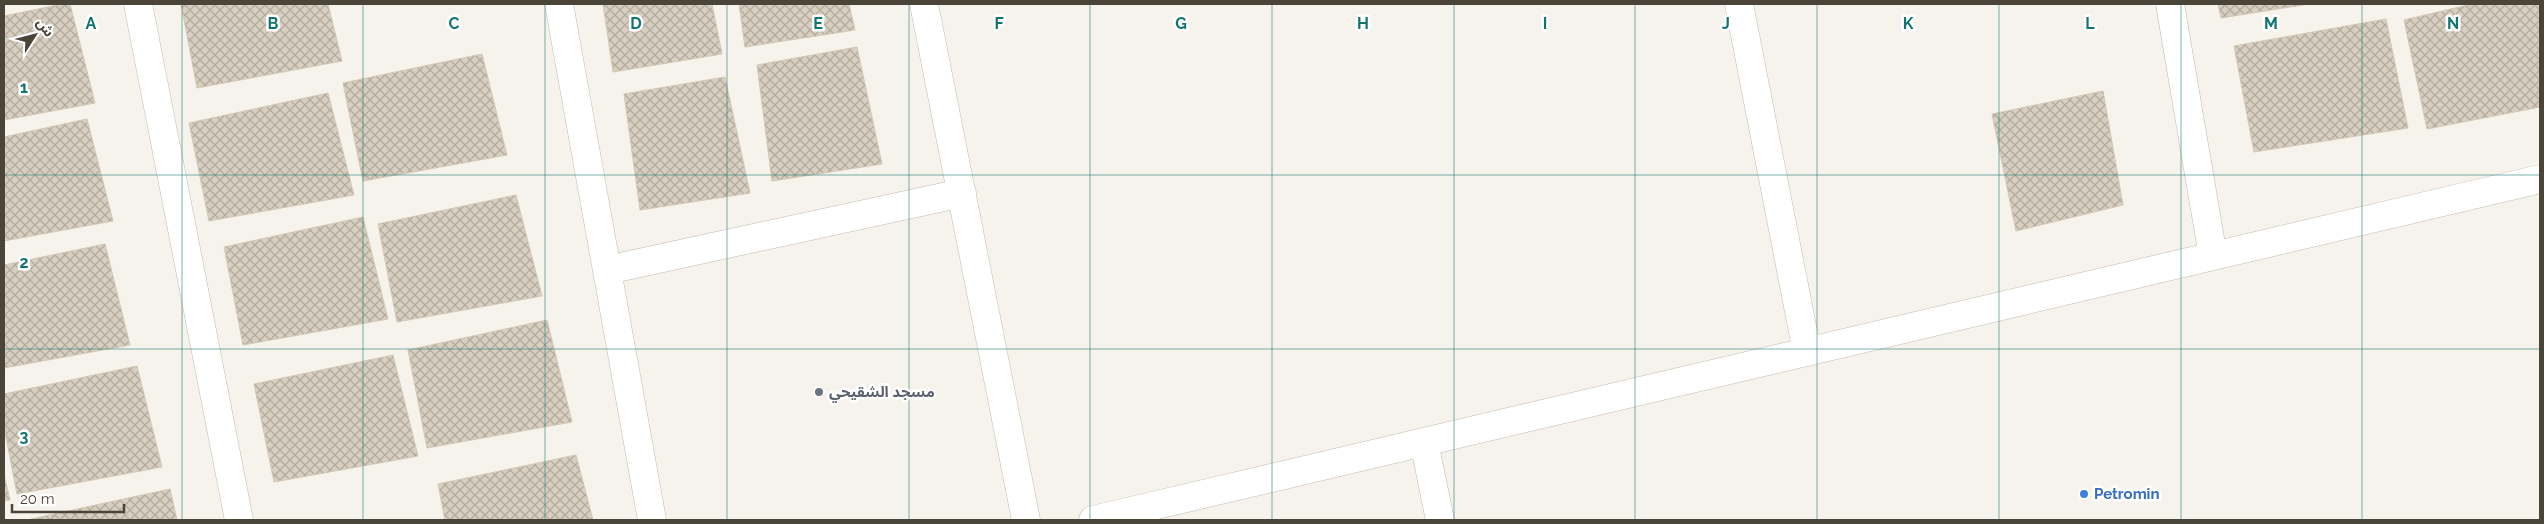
<svg xmlns="http://www.w3.org/2000/svg" width="2544" height="524" viewBox="0 0 2544 524" font-family="Raleway,'Noto Sans Arabic',sans-serif">
  <style>
    .building { fill: url(#building-cross-hatch); stroke: #d3c7b4 }
    .lines { fill: none; stroke-linecap: round; stroke-linejoin: round }
    .minor-casing { stroke: #c2bbae; stroke-width: 29 }
    .minor { stroke: #fff; stroke-width: 28 }
    .grid { fill: none; stroke: #0f766e; stroke-width: 1; stroke-opacity: 0.55 }
    .worship-dot { fill: #6b7280; stroke: #fff; stroke-width: 2 }
    .shop-dot { fill: #3f7fe0; stroke: #fff; stroke-width: 2 }
    .labels { text-anchor: middle; stroke-width: 5; stroke-linejoin: round; paint-order: stroke }
    .worship-label { font-size: 15px; font-weight: bold; fill: #5b616d; stroke: #fff; text-anchor: start }
    .shop-label { font-size: 15px; font-weight: bold; fill: #366cbe; stroke: #fff; text-anchor: start }
    .grid-label { font-size: 16px; text-anchor: middle; font-weight: bold; fill: #0f766e; stroke: #fff; stroke-width: 5; stroke-linejoin: round; paint-order: stroke }
  </style>
  <defs>
    <pattern id="building-cross-hatch" width="8" height="8" patternUnits="userSpaceOnUse" patternTransform="scale(1.25)"><rect width="8" height="8" fill="#d8cfc1"/><path d="M0 0l8 8M0 8l8-8" fill="none" stroke="#b1aa9e"/></pattern>
  </defs>
  <rect width="100%" height="100%" fill="#f6f3ec"/>
  <!-- building -->
  <path class="building" d="M63 4H70L95 103 4 120V16Z
    M181 4H328L342 61 197 88Z
    M603 4H712L722 54 613 72Z
    M739 4H849L855 30 745 47Z
    M2218 4H2309L2221 18Z
    M2472 4H2540V107L2427 129 2404 20Z
    M2386 19 2408 128 2254 152 2234 46Z
    M857 47 882 164 772 181 757 65Z
    M482 54 507 155 363 181 343 83Z
    M725 77 750 193 640 210 624 94Z
    M2103 91 2123 205 2016 231 1992 114Z
    M328 93 354 195 209 221 189 123Z
    M87 119 113 221 4 241V137Z
    M516 195 542 296 397 322 378 224Z
    M363 217 388 319 243 345 224 247Z
    M105 244 130 345 4 368V265Z
    M547 320 572 422 427 448 408 350Z
    M393 355 418 456 274 482 254 384Z
    M137 366 162 467 17 494 4 427V394Z
    M576 455 593 520H445L438 484Z
    M4 475 10 500 4 501Z
    M170 489 177 520H32L31 519Z"/>
  <g class="lines">
    <!-- minor casing -->
    <g class="minor-casing">
      <path id="minor" d="M138 4 239 520
        M559 4 652 520
        M924 4 1026 520
        M1739 4 1807 352
        M2170 4 2213 256
        M607 270 962 193
        M1424 442 1440 520
        M1093 520 2540 179"/>
    </g>
    <!-- minor -->
    <use href="#minor" class="minor"/>
  </g>
  <!-- grid -->
  <path class="grid" d="M182 4V520M363 4V520M545 4V520M727 4V520M909 4V520M1090 4V520M1272 4V520M1454 4V520M1635 4V520M1817 4V520M1999 4V520M2181 4V520M2362 4V520M4 175H2540M4 349H2540"/>
  <!-- markers -->
  <circle class="worship-dot" cx="819" cy="392" r="5"/>
  <circle class="shop-dot" cx="2084" cy="494" r="5"/>
  <g class="labels">
    <!-- worship labels -->
    <g class="worship-label">
      <text x="829" y="397">مسجد الشقيحي</text>
    </g>
    <!-- shop labels -->
    <g class="shop-label">
      <text x="2094" y="499">Petromin</text>
    </g>
  </g>
  <g class="grid-label">
    <text x="91" y="29">A</text>
    <text x="273" y="29">B</text>
    <text x="454" y="29">C</text>
    <text x="636" y="29">D</text>
    <text x="818" y="29">E</text>
    <text x="999" y="29">F</text>
    <text x="1181" y="29">G</text>
    <text x="1363" y="29">H</text>
    <text x="1545" y="29">I</text>
    <text x="1726" y="29">J</text>
    <text x="1908" y="29">K</text>
    <text x="2090" y="29">L</text>
    <text x="2271" y="29">M</text>
    <text x="2453" y="29">N</text>
    <text x="24" y="93">1</text>
    <text x="24" y="268">2</text>
    <text x="24" y="442">3</text>
  </g>
  <!-- border -->
  <rect width="2544" height="524" fill="none" stroke="#4b4439" stroke-width="10"/>
  <!-- north arrow -->
  <g transform="translate(35 35) rotate(54)" stroke="#ffffff" stroke-width="4" paint-order="stroke">
  <path d="M0-4L9 19L0 12L-9 19Z" fill="#4b4439"/>
  <text y="-8" font-size="14" font-weight="bold" text-anchor="middle" fill="#4b4439">ش</text>
  </g>
  <!-- scale -->
  <path d="M12 504v8h112v-8" fill="none" stroke="#4b4439" stroke-width="2.5"/>
  <text x="20" y="504" font-size="15" fill="#4b4439" stroke="#ffffff" stroke-width="4" paint-order="stroke">20 m</text>
</svg>
